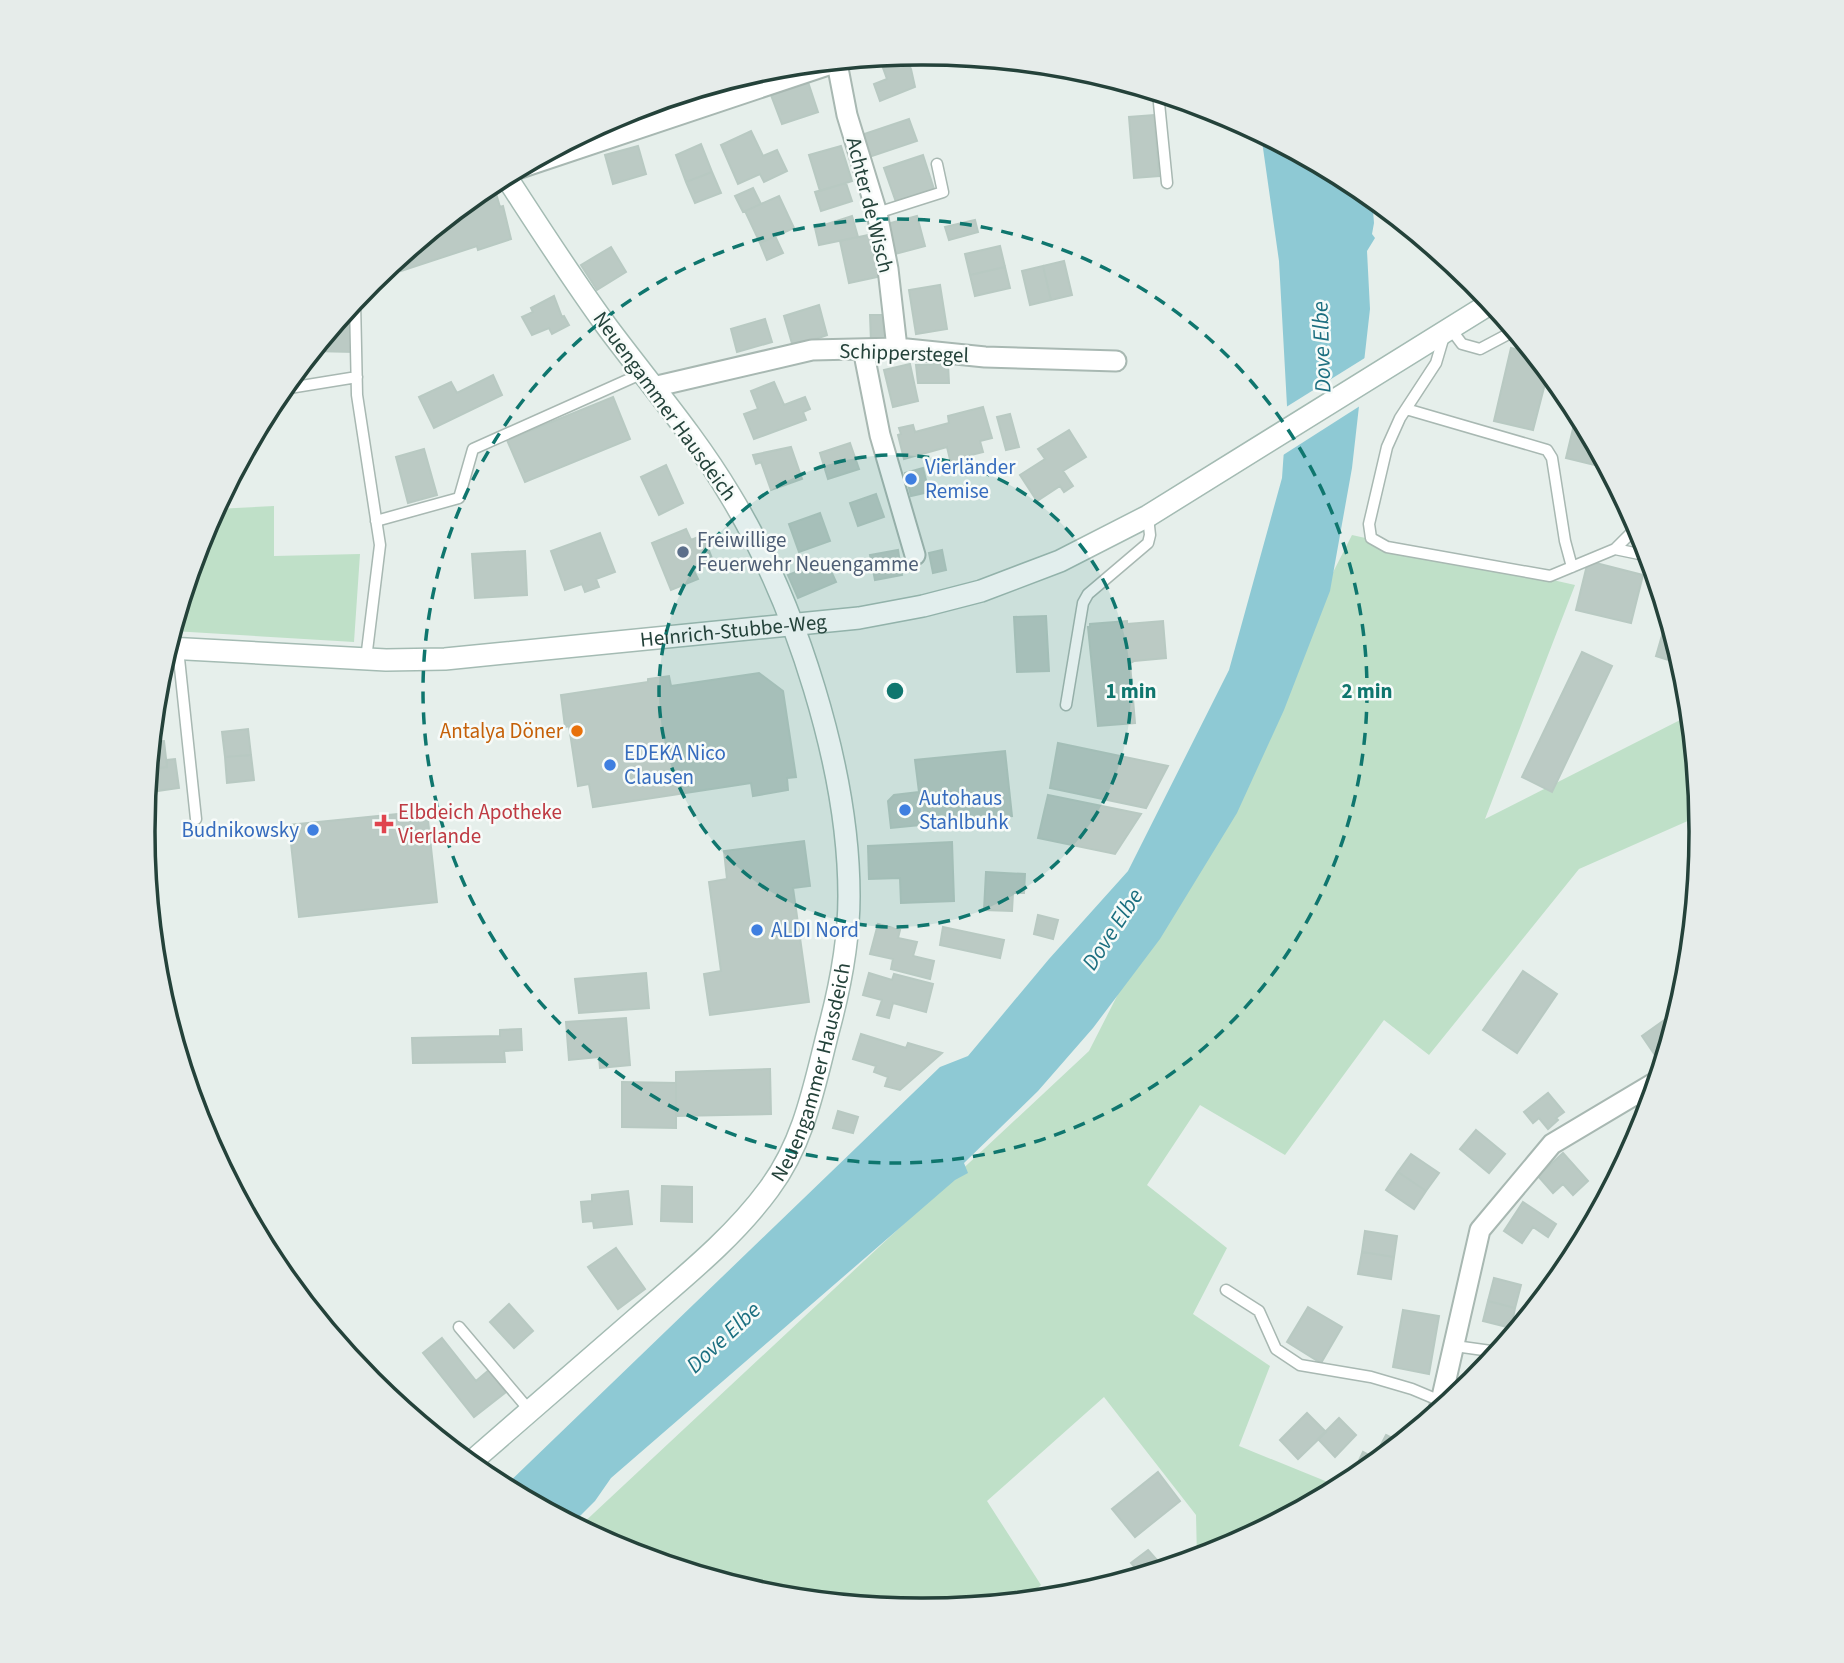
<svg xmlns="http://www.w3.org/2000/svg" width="1844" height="1663" viewBox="0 0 1844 1663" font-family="'Source Sans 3',sans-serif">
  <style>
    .green { fill: #bfe0c8 }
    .water { fill: #8ec9d4 }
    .pier { fill: #e6efeb }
    .building { fill: #bbcac4; stroke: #b8c9c2; stroke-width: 2 }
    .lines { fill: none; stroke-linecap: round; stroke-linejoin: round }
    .lane-casing { stroke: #a8b8b2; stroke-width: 13 }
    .street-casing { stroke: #a8b8b2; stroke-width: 23 }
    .secondary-casing { stroke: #a4bbb3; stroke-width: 24 }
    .lane { stroke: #fff; stroke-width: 10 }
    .street { stroke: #fff; stroke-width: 19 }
    .secondary { stroke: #fff; stroke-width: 21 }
    .ring { fill: none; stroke: #0f766e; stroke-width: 3.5; stroke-dasharray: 12 9 }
    .shop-dot { fill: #3f7fe0; stroke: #f7fbf9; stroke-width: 2.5 }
    .service-dot { fill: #5c6f8a; stroke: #f7fbf9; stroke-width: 2.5 }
    .food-dot { fill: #e8710a; stroke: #f7fbf9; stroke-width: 2.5 }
    .health-dot { fill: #e0444e; stroke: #f7fbf9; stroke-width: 2.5 }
    .labels { text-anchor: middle; stroke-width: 5; stroke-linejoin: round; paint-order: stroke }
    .street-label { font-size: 21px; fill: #24423a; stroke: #f7fbf9 }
    .shop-label { font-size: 21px; fill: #366cbe; stroke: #f7fbf9; text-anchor: start }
    .service-label { font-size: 21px; fill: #4e5e75; stroke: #f7fbf9; text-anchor: start }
    .food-label { font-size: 21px; fill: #c56008; stroke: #f7fbf9; text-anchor: end }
    .health-label { font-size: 21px; fill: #be3a42; stroke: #f7fbf9; text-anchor: start }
    .water-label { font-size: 23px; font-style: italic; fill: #1c6f80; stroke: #f7fbf9 }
    .rim { fill: none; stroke: #24423a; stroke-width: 3.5 }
    .centre { fill: #0f766e; stroke: #f7fbf9; stroke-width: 3.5 }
    .ring-label { font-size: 21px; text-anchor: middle; font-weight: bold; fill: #0f766e; stroke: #f7fbf9; stroke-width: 5; stroke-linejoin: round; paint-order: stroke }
  </style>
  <rect width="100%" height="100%" fill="#e6efeb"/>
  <!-- green -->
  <path class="green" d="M274 506V556L360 554 354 642 173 631 202 533 216 509Z
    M1352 535 1575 585 1485 819 1690 715 1699 816 1579 869 1429 1055 1384 1020 1285 1155 1200 1105 1147 1185 1227 1248 1193 1314 1270 1366 1239 1446 1340 1487 1220 1551 1197 1558 1196 1515 1104 1397 987 1501 1041 1585 1025 1600 922 1610 770 1595 624 1551 579 1527 1089 1051Z"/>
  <!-- water -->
  <path class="water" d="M1261 134 1355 184 1372 198 1374 223 1372 234 1375 238 1367 251 1370 309 1352 468 1330 591 1284 710 1237 813 1160 939 1093 1028 1038 1091 964 1163 968 1173 955 1180 611 1478 595 1501 572 1524 504 1487 940 1067 968 1056 1049 959 1128 871 1229 670 1282 478 1287 406 1279 261Z"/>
  <!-- pier -->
  <path class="pier" d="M1368 356 1363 404 1280 457 1283 409Z"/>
  <!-- building -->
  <path class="building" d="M905 57 911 69 915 87 880 101 874 84 887 79 882 65Z
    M757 71 760 79 734 87 732 79Z
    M808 82 818 112 782 124 771 95Z
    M1154 115 1159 176 1134 178 1129 117Z
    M909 119 917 141 869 157 861 135Z
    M751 131 763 156 777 150 787 171 764 182 760 174 738 184 721 145Z
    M701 144 712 172 686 182 676 155Z
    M638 146 646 174 613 184 605 155Z
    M841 146 852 181 820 191 809 155Z
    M923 155 934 189 896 202 884 168Z
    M712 172 721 193 695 203 686 182Z
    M846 183 852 201 821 211 815 192Z
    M753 188 761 204 743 212 735 196Z
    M495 190 500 207 503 206 511 239 478 250 477 246 401 271 397 259 472 198Z
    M779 196 794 228 760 243 745 211Z
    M852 216 858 237 819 245 815 228Z
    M917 216 925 246 895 254 887 224Z
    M975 220 978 232 949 240 945 227Z
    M873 234 882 276 849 283 840 241Z
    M775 236 783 253 767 260 760 243Z
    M1000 246 1005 267 970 275 965 254Z
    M611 247 626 272 597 290 581 265Z
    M1064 261 1072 295 1051 300 1043 266Z
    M1043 266 1051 300 1030 305 1022 271Z
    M1005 267 1010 288 975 296 970 275Z
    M940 285 947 329 916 334 909 290Z
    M554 296 562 317 564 316 569 325 552 334 549 328 532 335 522 317 533 312 531 308Z
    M819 305 827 335 793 347 784 316Z
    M870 315H886L887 341 871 342Z
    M341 317 354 318V352L314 351Z
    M765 319 772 342 737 352 731 329Z
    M1511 348 1532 353 1548 372 1533 430 1494 421Z
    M910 364 918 401 893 407 884 370Z
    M948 364 949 383H918L916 365Z
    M493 375 502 395 434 428 419 397 451 382 457 393Z
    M774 382 784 405 805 397 810 409 803 412 806 420 754 439 744 414 758 409 751 391Z
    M613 397 630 439 525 482 507 440Z
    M983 407 992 438 980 441 983 452 967 456 969 464 952 468 947 447 904 459 898 435 901 434 899 428 913 425 915 432 949 423 948 416Z
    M1577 412 1607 468 1566 458Z
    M1010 414 1019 447 1006 450 997 417Z
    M1069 430 1086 457 1063 471 1073 486 1064 492 1060 486 1037 501 1020 475 1045 459 1038 449Z
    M850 443 859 469 828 479 820 453Z
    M791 447 802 479 771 490 761 462 756 464 753 455Z
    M424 449 437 495 408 503 396 457Z
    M666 465 683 503 659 515 641 477Z
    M923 468 929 492 911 496 905 473Z
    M876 494 884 517 858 526 850 503Z
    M820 513 830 541 799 552 789 524Z
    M686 529 691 540 703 535 713 561 693 569 698 579 671 590 652 543Z
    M600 533 615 572 596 579 599 587 585 592 582 584 565 590 551 551Z
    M898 550 902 575 875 580 870 555Z
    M942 550 946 570 933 573 929 553Z
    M525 551 527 595 475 598 472 554Z
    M826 560 836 582 798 598 788 575Z
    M1588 561 1643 575 1631 623 1576 610Z
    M1046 616 1049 671 1017 672 1014 617Z
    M1127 621V624L1163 621 1166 658 1134 661 1130 663 1135 723 1098 726 1088 627H1090V624Z
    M1665 625 1670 627 1681 664 1656 656Z
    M1582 652 1612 666 1552 792 1522 777Z
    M759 673 783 691 796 777 787 778 788 790 753 796 751 783 593 807 589 784 578 786 569 726 565 727 561 695 648 682V679L669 676 671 686Z
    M248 729 251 755 225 757 222 732Z
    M164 741 167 767 149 769 152 742Z
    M1058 743 1168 766 1146 808 1050 788Z
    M1005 751 1012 816 891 828 888 801 894 795 919 792 915 760Z
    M251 755 254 780 227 783 225 757Z
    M175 759 179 788 157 791 154 769 167 767V760Z
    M1048 795 1141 814 1115 854 1038 838Z
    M427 811 437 902 299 917 289 825Z
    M804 841 810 886 793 888 809 1002 710 1015 704 974 721 971 709 882 727 879 724 851Z
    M952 842 954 901 901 903 900 878 869 879 868 846Z
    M986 872 1025 874 1024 893H1013L1012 911 984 910Z
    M1038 915 1058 920 1053 939 1034 934Z
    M878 924 900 930 898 938 917 942 913 956 934 961 930 979 891 969 893 959 870 954Z
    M943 927 1004 940 1000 958 940 945Z
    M1523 971 1557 994 1517 1053 1483 1030Z
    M646 973 649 1008 579 1013 575 979Z
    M869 973 892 980 894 974 933 984 926 1012 893 1003 889 1018 877 1015 882 1000 863 995Z
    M1670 1016 1674 1022 1663 1059 1659 1061 1642 1036Z
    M626 1018 630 1065 600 1068 599 1057 569 1060 566 1022Z
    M521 1029 522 1050 504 1051 505 1062 413 1063 412 1038 500 1036V1030Z
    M861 1034 906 1048 908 1043 942 1053 900 1090 885 1086 888 1077 874 1072 876 1066 853 1059Z
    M770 1069 771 1114 676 1116V1072Z
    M622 1082 676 1083V1128L622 1127Z
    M1548 1093 1564 1112 1556 1118 1558 1120 1548 1129 1539 1118 1533 1123 1524 1112Z
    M838 1111 858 1117 853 1133 833 1128Z
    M1476 1130 1505 1154 1489 1173 1460 1149Z
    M1563 1153 1588 1181 1573 1195 1563 1184 1553 1193 1538 1176Z
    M1411 1154 1439 1173 1426 1191 1398 1172Z
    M1398 1172 1426 1191 1414 1209 1386 1190Z
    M662 1186 692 1187V1222L661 1221Z
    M628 1191 632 1224 594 1228 593 1221 583 1222 581 1202 592 1201V1195Z
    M1523 1202 1556 1224 1548 1237 1533 1227 1522 1243 1504 1231Z
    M1365 1231 1397 1236 1394 1257 1362 1252Z
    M616 1248 645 1289 618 1309 588 1267Z
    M1362 1252 1394 1257 1391 1279 1358 1274Z
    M1494 1278 1521 1285 1515 1308 1488 1301Z
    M1488 1301 1515 1308 1511 1328 1483 1321Z
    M509 1304 533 1331 514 1348 490 1322Z
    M1308 1307 1342 1327 1321 1363 1287 1342Z
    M1403 1310 1439 1316 1429 1374 1393 1367Z
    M442 1338 476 1381 489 1370 506 1392 474 1417 423 1353Z
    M1307 1413 1326 1432 1298 1459 1280 1440Z
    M1339 1418 1356 1435 1335 1457 1318 1439Z
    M1386 1435 1400 1442 1357 1478 1352 1475 1363 1452 1374 1458Z
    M1158 1472 1180 1501 1135 1537 1112 1509Z
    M1148 1550 1164 1568 1122 1581 1137 1570 1131 1563Z"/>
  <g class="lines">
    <!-- lane casing -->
    <g class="lane-casing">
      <path id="lane" d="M1158 93 1167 183
        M877 213 943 192 937 164
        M355 301 357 395 380 545 366 659
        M1450 328 1462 344 1480 349 1514 331
        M1444 336 1436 363 1400 418 1387 447 1369 524 1371 538 1387 547 1550 576 1615 549 1638 526
        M283 389 357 377
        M1406 409 1547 450 1552 458 1565 541 1572 567
        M376 521 459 498 473 449 643 373
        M1615 549 1649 556
        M178 649 196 819
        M1066 705 1083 603 1088 594 1148 543 1150 535 1148 517
        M1636 1094 1647 1113
        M1226 1290 1259 1311 1276 1349 1300 1365 1371 1377 1412 1389 1443 1402
        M459 1327 530 1411
        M1455 1346 1498 1352"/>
    </g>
    <!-- street casing -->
    <g class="street-casing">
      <path id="street" d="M837 63 847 115 877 213 888 269 897 348
        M517 169 843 60
        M863 349 880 435 915 555
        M653 387 812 350 897 348 985 357 1116 361
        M1439 1410 1480 1230 1552 1144 1656 1082"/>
    </g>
    <!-- secondary casing -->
    <g class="secondary-casing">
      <g id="secondary">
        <path id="s1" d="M168 648 386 660 445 659 859 618 923 606 981 591 1060 561 1148 516 1491 303"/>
        <path id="s2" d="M470 1463C526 1415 582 1366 638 1317 684 1277 733 1238 769 1189 804 1142 814 1087 828 1032 840 988 849 942 849 896 849 769 796 603 730 495 695 436 649 383 608 328 572 279 539 227 505 175"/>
      </g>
    </g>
    <!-- lane -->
    <use href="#lane" class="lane"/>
    <!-- street -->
    <use href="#street" class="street"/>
    <!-- secondary -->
    <use href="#secondary" class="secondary"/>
  </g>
  <!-- distance rings -->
  <circle cx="895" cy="691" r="236" fill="#0f766e" fill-opacity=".12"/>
  <g class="ring">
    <circle cx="895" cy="691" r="236"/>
    <circle cx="895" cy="691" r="472"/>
  </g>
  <!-- markers -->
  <g class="shop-dot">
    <circle cx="911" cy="479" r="7"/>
    <circle cx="610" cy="765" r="7"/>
    <circle cx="905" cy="810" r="7"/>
    <circle cx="313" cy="830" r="7"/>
    <circle cx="757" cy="930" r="7"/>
  </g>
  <circle class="service-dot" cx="683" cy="552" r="7"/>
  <circle class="food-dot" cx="577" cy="731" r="7"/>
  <path class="health-dot" d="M380.5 813.5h7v7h7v7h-7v7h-7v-7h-7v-7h7z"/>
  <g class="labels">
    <!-- street labels -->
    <g class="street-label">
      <text transform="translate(870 205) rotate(76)" y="7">Achter de Wisch</text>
      <text transform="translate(904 353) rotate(2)" y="7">Schipperstegel</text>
      <text transform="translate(665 406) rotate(54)" y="7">Neuengammer Hausdeich</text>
      <text dy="7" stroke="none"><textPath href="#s1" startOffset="567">Heinrich-Stubbe-Weg</textPath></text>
      <text dy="7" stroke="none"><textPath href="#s2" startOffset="532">Neuengammer Hausdeich</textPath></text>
    </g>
    <!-- shop labels -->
    <g class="shop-label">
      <text x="925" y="474">Vierländer<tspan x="925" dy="24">Remise</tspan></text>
      <text x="624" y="760">EDEKA Nico<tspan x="624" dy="24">Clausen</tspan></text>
      <text x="919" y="805">Autohaus<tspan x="919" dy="24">Stahlbuhk</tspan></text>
      <text x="299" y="837" text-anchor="end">Budnikowsky</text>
      <text x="771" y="937">ALDI Nord</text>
    </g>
    <!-- service labels -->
    <g class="service-label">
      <text x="697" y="547">Freiwillige<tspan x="697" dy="24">Feuerwehr Neuengamme</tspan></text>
    </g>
    <!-- food labels -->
    <g class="food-label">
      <text x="563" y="738">Antalya Döner</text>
    </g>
    <!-- health labels -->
    <g class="health-label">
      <text x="398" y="819">Elbdeich Apotheke<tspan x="398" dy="24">Vierlande</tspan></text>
    </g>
    <!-- water labels -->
    <g class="water-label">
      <text transform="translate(1321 347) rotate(-92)" y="8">Dove Elbe</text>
      <text transform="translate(1112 929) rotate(-57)" y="8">Dove Elbe</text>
      <text transform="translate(723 1337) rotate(-43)" y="8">Dove Elbe</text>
    </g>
  </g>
  <!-- crop -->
  <path d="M0 0H1844V1663H0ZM921 65H923A766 766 0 0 1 1689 831V832A766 766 0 0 1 923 1598H921A766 766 0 0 1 155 832V831A766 766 0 0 1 921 65Z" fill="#e6ecea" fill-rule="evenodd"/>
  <path class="rim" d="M921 65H923A766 766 0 0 1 1689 831V832A766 766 0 0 1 923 1598H921A766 766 0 0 1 155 832V831A766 766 0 0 1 921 65Z"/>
  <circle cx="895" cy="691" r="10" class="centre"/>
  <g class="ring-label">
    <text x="1131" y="698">1 min</text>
    <text x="1367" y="698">2 min</text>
  </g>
</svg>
